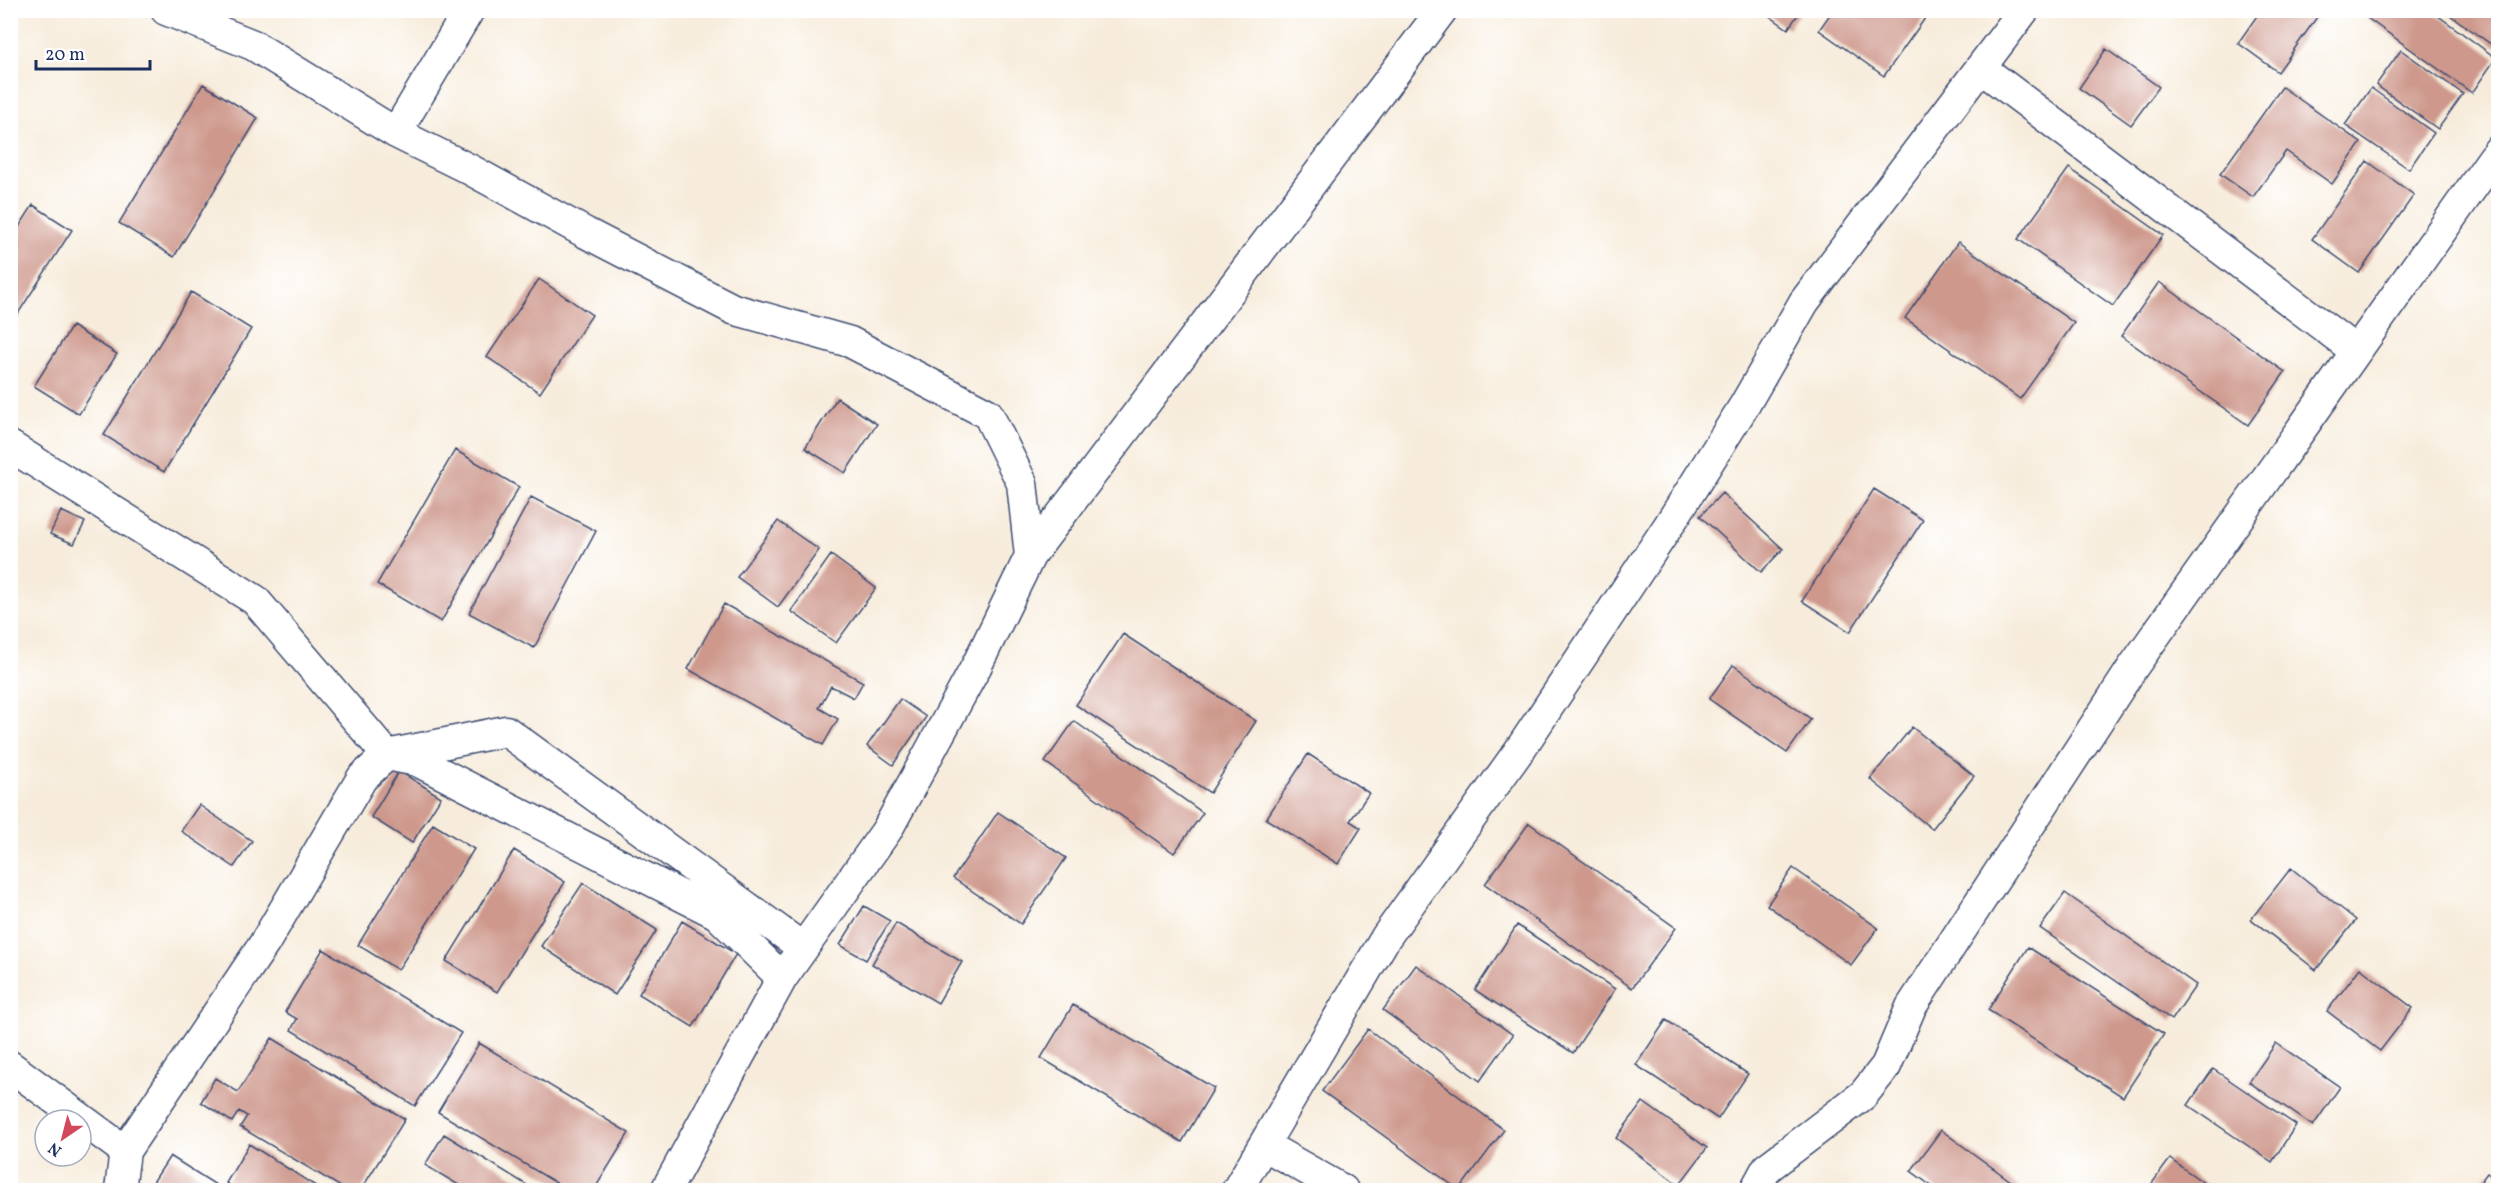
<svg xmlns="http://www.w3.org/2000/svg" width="2509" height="1201" viewBox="0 0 2509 1201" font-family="Vollkorn,serif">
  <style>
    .building { fill: #ce988c }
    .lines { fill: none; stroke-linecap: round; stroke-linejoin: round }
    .minor-casing { stroke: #3c4b71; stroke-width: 33 }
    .minor { stroke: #fff; stroke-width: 30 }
  </style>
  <rect width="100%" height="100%" fill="#fff"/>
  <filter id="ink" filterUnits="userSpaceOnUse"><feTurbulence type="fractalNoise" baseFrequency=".0167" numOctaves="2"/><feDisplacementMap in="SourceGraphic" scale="12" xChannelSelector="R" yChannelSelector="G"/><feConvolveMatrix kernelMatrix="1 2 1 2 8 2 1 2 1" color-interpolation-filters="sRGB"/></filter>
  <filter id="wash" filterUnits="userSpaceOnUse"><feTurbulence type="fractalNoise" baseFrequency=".008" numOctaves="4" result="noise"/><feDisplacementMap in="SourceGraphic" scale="24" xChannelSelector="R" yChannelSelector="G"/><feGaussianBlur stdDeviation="1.35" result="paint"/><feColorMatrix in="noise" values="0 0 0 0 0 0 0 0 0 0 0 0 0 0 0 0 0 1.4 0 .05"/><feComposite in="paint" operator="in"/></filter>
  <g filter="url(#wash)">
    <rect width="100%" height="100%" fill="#f7ecdb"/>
    <g id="blocks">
      <!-- building -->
      <path class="building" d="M1761 10H1801L1788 29Z
        M1833 10H1924L1928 14 1884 76 1819 30Z
        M2261 10H2322L2278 72 2238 43Z
        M2356 10H2430L2496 58 2472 93Z
        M2443 10H2498V43L2495 47Z
        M2106 49 2159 87 2131 125 2079 88Z
        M2401 50 2463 94 2438 129 2376 85Z
        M203 84 258 118 174 257 119 223Z
        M2282 87 2361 143 2332 184 2286 151 2253 197 2220 174Z
        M2371 88 2434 133 2409 169 2345 125Z
        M2367 161 2414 195 2359 273 2312 239Z
        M2069 168 2163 235 2113 306 2018 239Z
        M33 205 72 230 10 326V241Z
        M1958 242 2074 323 2020 399 1905 318Z
        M539 279 592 315 540 393 487 357Z
        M2159 282 2285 372 2248 425 2121 336Z
        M191 292 251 329 164 472 104 435Z
        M72 326 117 354 79 414 34 386Z
        M837 398 877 424 845 473 805 448Z
        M455 450 519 487 441 622 377 584Z
        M1874 489 1923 520 1850 632 1802 601Z
        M1722 493 1783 549 1761 572 1700 516Z
        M531 497 596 531 534 648 469 613Z
        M61 511 85 522 74 544 50 534Z
        M778 521 819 550 778 607 737 577Z
        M831 555 876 588 836 643 791 611Z
        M724 604 863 682 854 698 831 686 819 708 838 719 823 745 688 669Z
        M1123 634 1256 721 1210 793 1076 705Z
        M1733 665 1811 719 1787 753 1709 699Z
        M900 699 926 717 893 765 867 746Z
        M1074 721 1203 813 1174 853 1045 762Z
        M1912 727 1974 776 1932 829 1870 779Z
        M1308 754 1369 793 1350 821 1361 828 1338 864 1266 819Z
        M399 771 441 797 412 843 371 817Z
        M199 805 252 841 234 867 181 831Z
        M998 812 1066 858 1021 924 953 878Z
        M1529 823 1676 928 1632 988 1485 884Z
        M433 824 474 849 398 970 358 945Z
        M514 850 565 882 497 992 446 961Z
        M1793 868 1878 928 1851 965 1767 905Z
        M2291 868 2356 920 2316 970 2251 919Z
        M583 883 657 930 615 995 541 946Z
        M2065 893 2196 985 2172 1020 2040 928Z
        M864 906 890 921 866 960 840 945Z
        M682 921 736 954 693 1027 639 994Z
        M896 923 962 962 938 1003 872 964Z
        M1517 925 1615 989 1573 1053 1475 990Z
        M2028 947 2164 1034 2123 1097 1988 1010Z
        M323 949 461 1033 415 1106 291 1030 297 1019 285 1012Z
        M1416 965 1513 1035 1480 1081 1383 1010Z
        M2360 968 2413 1008 2380 1051 2327 1011Z
        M1073 1005 1214 1088 1182 1142 1041 1058Z
        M1666 1020 1748 1074 1718 1119 1636 1065Z
        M1368 1029 1504 1130 1459 1190 1322 1091Z
        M272 1038 405 1119 361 1190H346L240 1127 247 1116 239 1111 232 1122 201 1102 215 1078 238 1092Z
        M479 1043 629 1133 594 1190H568L438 1112Z
        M2276 1043 2340 1087 2313 1126 2249 1082Z
        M2213 1069 2296 1125 2272 1162 2188 1105Z
        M1643 1102 1707 1148 1679 1185 1616 1138Z
        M1941 1130 2023 1190H1937L1911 1171Z
        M444 1134 535 1190H467L425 1165Z
        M249 1144 322 1190H238L226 1183Z
        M170 1156 224 1190H148Z
        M2170 1159 2214 1190H2156L2150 1186Z
        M2487 1173 2498 1181V1190H2474Z"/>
    </g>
  </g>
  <g filter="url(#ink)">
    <use href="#blocks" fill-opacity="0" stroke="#3c4b71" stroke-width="1.5"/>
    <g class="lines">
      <!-- minor casing -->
      <g class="minor-casing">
        <path id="minor" d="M166 10 253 45 396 133 469 169 586 233 733 309 850 342 988 414 1022 483 1030 556 976 667 887 830 782 978 666 1190
          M1981 68 2356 351
          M396 133 469 10
          M10 446 255 600 387 755 506 731 803 948
          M1030 556 1442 10
          M10 1066 125 1151
          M1264 1145 1343 1190
          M120 1190 125 1151 264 944 362 778 387 755 417 761 717 914 782 978
          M1237 1190 1386 937 1521 748 1669 525 1744 406 1804 302 2024 10
          M1755 1190 1767 1168 1863 1095 1886 1066 1911 1007 2133 667 2498 151"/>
      </g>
      <!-- minor -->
      <use href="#minor" class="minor"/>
    </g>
  </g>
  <!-- margin -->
  <rect width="2509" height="1201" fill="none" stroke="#fff" stroke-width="36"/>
  <!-- north arrow -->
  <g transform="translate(63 1138) rotate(215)"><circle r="28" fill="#ffffff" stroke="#a4acbf" stroke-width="1.5"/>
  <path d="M0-4.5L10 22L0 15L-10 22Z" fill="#d1495b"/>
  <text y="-9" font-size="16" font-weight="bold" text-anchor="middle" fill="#1b2f5e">N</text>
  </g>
  <!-- scale -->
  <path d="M36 60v9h114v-9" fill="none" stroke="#1b2f5e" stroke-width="3"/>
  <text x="45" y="60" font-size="18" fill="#1b2f5e" stroke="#ffffff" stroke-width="4.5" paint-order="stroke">20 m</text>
</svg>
